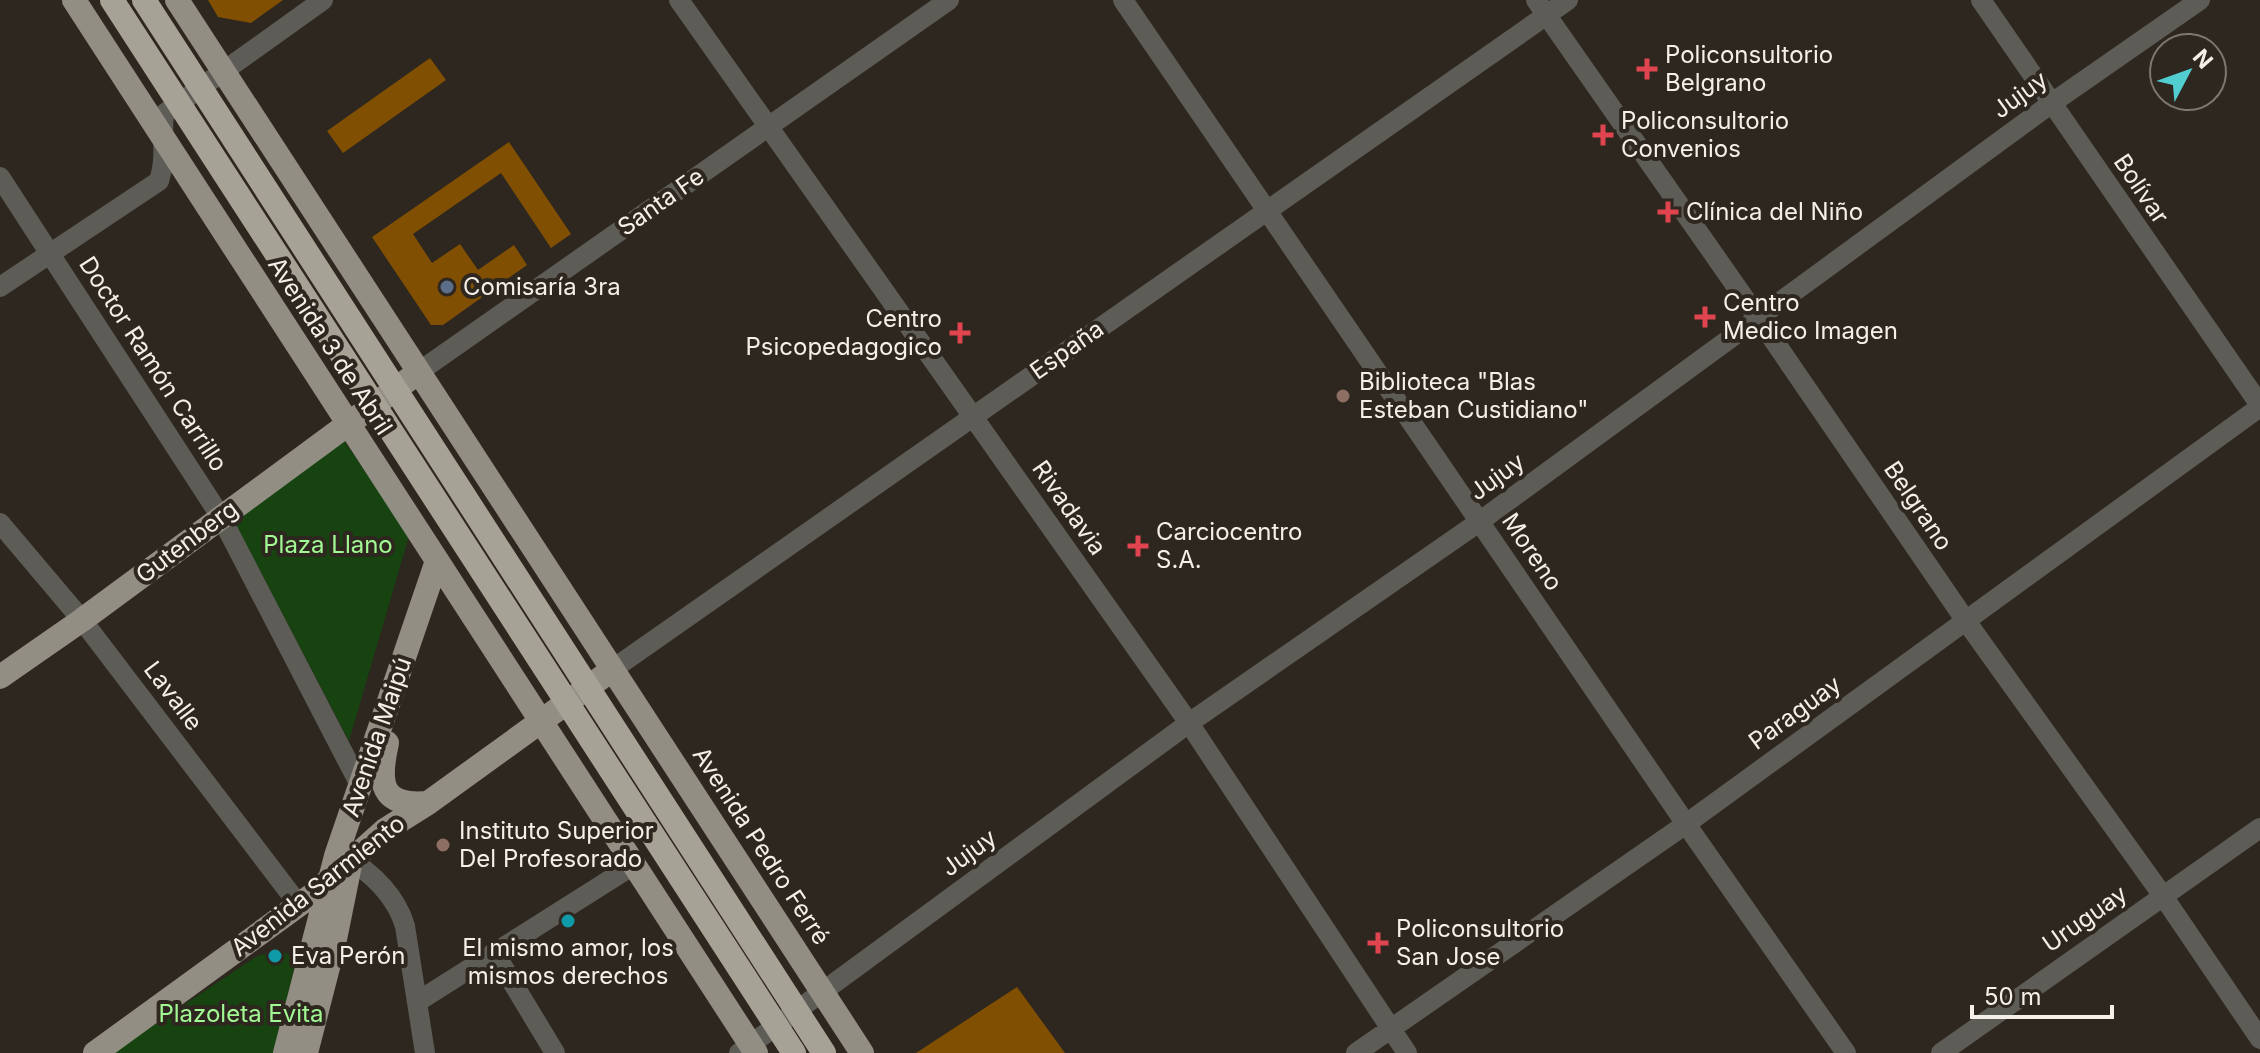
<svg xmlns="http://www.w3.org/2000/svg" width="2260" height="1053" viewBox="0 0 2260 1053" font-family="Inter,sans-serif">
  <style>
    .green { fill: #174311 }
    .building { fill: #804f02 }
    .lines { fill: none; stroke-linecap: round; stroke-linejoin: round }
    .minor { stroke: #5e5c57; stroke-width: 20 }
    .major { stroke: #928e84; stroke-width: 24 }
    .highway { stroke: #a7a296; stroke-width: 24 }
    .health-dot { fill: #e0444e; stroke: #2e271f; stroke-width: 3 }
    .service-dot { fill: #5c6f8a; stroke: #2e271f; stroke-width: 3 }
    .education-dot { fill: #8d6e63; stroke: #2e271f; stroke-width: 3 }
    .culture-dot { fill: #0f9aa8; stroke: #2e271f; stroke-width: 3 }
    .labels { text-anchor: middle; stroke-width: 8; stroke-linejoin: round; paint-order: stroke }
    .poi-label { font-size: 24px; fill: #f4efe9; stroke: #2e271f; text-anchor: start }
    .street-label { font-size: 24px; fill: #f4efe9; stroke: #2e271f }
    .park-label { font-size: 24px; fill: #a2f994; stroke: #2e271f }
  </style>
  <rect width="100%" height="100%" fill="#2e271f"/>
  <!-- green -->
  <path class="green" d="M343 439 409 536 349 741 233 519Z
    M278 950 291 955 294 969 273 1053H112L257 956Z"/>
  <!-- building -->
  <path class="building" d="M208 0H283L251 23 218 17Z
    M430 58 446 80 343 153 327 131Z
    M509 142 571 234 551 248 501 173 413 234 432 263 460 244 478 270 514 245 527 265 443 325H431L372 237Z
    M1017 987 1065 1053H916Z"/>
  <g class="lines">
    <!-- minor -->
    <path class="minor" d="M679 0 1189 723 1407 1053
      M1123 0 1686 824 1846 1053
      M1536 0 1759 319 1966 621 2163 896 2260 1039
      M1981 0 2260 405
      M0 177 221 517 360 785
      M0 287 159 181C167 157 161 139 164 114L323 0
      M420 371 949 0
      M0 523 82 620 299 905
      M613 669 1568 0
      M341 854C370 871 395 893 405 926L425 1053
      M494 952 555 1053
      M417 1002 635 864
      M739 1053 1189 723 1479 522 2052 103 2200 0
      M1356 1053 1686 824 2260 407
      M1941 1053 2260 828"/>
    <!-- major -->
    <path class="major" d="M74 0 756 1053
      M177 0 862 1053
      M0 677 82 620 412 377
      M387 743C378 783 380 807 428 803
      M95 1053 311 896 385 830 428 803 605 675
      M285 1053 336 856 437 561
      M306 1053 334 944 351 860"/>
    <!-- highway -->
    <path class="highway" d="M112 0 794 1053
      M144 0 824 1053"/>
  </g>
  <!-- markers -->
  <g class="health-dot">
    <path d="M1643 57h8v8h8v8h-8v8h-8v-8h-8v-8h8z"/>
    <path d="M1599 123h8v8h8v8h-8v8h-8v-8h-8v-8h8z"/>
    <path d="M1664 200h8v8h8v8h-8v8h-8v-8h-8v-8h8z"/>
    <path d="M1701 305h8v8h8v8h-8v8h-8v-8h-8v-8h8z"/>
    <path d="M956 321h8v8h8v8h-8v8h-8v-8h-8v-8h8z"/>
    <path d="M1134 534h8v8h8v8h-8v8h-8v-8h-8v-8h8z"/>
    <path d="M1374 931h8v8h8v8h-8v8h-8v-8h-8v-8h8z"/>
  </g>
  <circle class="service-dot" cx="447" cy="287" r="8"/>
  <g class="education-dot">
    <circle cx="1343" cy="396" r="8"/>
    <circle cx="443" cy="845" r="8"/>
  </g>
  <g class="culture-dot">
    <circle cx="568" cy="921" r="8"/>
    <circle cx="275" cy="956" r="8"/>
  </g>
  <g class="labels">
    <!-- poi labels -->
    <g class="poi-label">
      <text x="1665" y="63">Policonsultorio<tspan x="1665" dy="28">Belgrano</tspan></text>
      <text x="1621" y="129">Policonsultorio<tspan x="1621" dy="28">Convenios</tspan></text>
      <text x="1686" y="220">Clínica del Niño</text>
      <text x="463" y="295">Comisaría 3ra</text>
      <text x="1723" y="311">Centro<tspan x="1723" dy="28">Medico Imagen</tspan></text>
      <text x="942" y="327" text-anchor="end">Centro<tspan x="942" dy="28">Psicopedagogico</tspan></text>
      <text x="1359" y="390">Biblioteca "Blas<tspan x="1359" dy="28">Esteban Custidiano"</tspan></text>
      <text x="1156" y="540">Carciocentro<tspan x="1156" dy="28">S.A.</tspan></text>
      <text x="459" y="839">Instituto Superior<tspan x="459" dy="28">Del Profesorado</tspan></text>
      <text x="1396" y="937">Policonsultorio<tspan x="1396" dy="28">San Jose</tspan></text>
      <text x="568" y="956" text-anchor="middle">El mismo amor, los<tspan x="568" dy="28">mismos derechos</tspan></text>
      <text x="291" y="964">Eva Perón</text>
    </g>
    <!-- street labels -->
    <g class="street-label">
      <text transform="translate(2020 95) rotate(-36)" y="8">Jujuy</text>
      <text transform="translate(2141 189) rotate(56)" y="8">Bolívar</text>
      <text transform="translate(661 202) rotate(-35)" y="8">Santa Fe</text>
      <text transform="translate(330 346) rotate(57)" y="8">Avenida 3 de Abril</text>
      <text transform="translate(1067 350) rotate(-35)" y="8">España</text>
      <text transform="translate(153 364) rotate(57)" y="8">Doctor Ramón Carrillo</text>
      <text transform="translate(1497 477) rotate(-36)" y="8">Jujuy</text>
      <text transform="translate(1918 506) rotate(56)" y="8">Belgrano</text>
      <text transform="translate(1069 508) rotate(55)" y="8">Rivadavia</text>
      <text transform="translate(187 542) rotate(-37)" y="8">Gutenberg</text>
      <text transform="translate(1532 552) rotate(56)" y="8">Moreno</text>
      <text transform="translate(173 696) rotate(53)" y="8">Lavalle</text>
      <text transform="translate(1795 713) rotate(-36)" y="8">Paraguay</text>
      <text transform="translate(377 737) rotate(-71)" y="8">Avenida Maipú</text>
      <text transform="translate(761 846) rotate(57)" y="8">Avenida Pedro Ferré</text>
      <text transform="translate(969 853) rotate(-36)" y="8">Jujuy</text>
      <text transform="translate(318 886) rotate(-38)" y="8">Avenida Sarmiento</text>
      <text transform="translate(2085 919) rotate(-35)" y="8">Uruguay</text>
    </g>
    <!-- park labels -->
    <g class="park-label">
      <text x="328" y="553">Plaza Llano</text>
      <text x="241" y="1022">Plazoleta Evita</text>
    </g>
  </g>
  <!-- north arrow -->
  <g transform="translate(2188 72) rotate(49)"><circle r="38" fill="#2e271f" stroke="#7d7770" stroke-width="2"/>
  <path d="M0-6L14 30L0 20L-14 30Z" fill="#52cdd0"/>
  <text y="-12" font-size="22" font-weight="bold" text-anchor="middle" fill="#f4efe9">N</text>
  </g>
  <!-- scale -->
  <path d="M1972 1005v12h140v-12" fill="none" stroke="#f4efe9" stroke-width="4"/>
  <text x="1984" y="1005" font-size="24" fill="#f4efe9" stroke="#2e271f" stroke-width="6" paint-order="stroke">50 m</text>
</svg>
